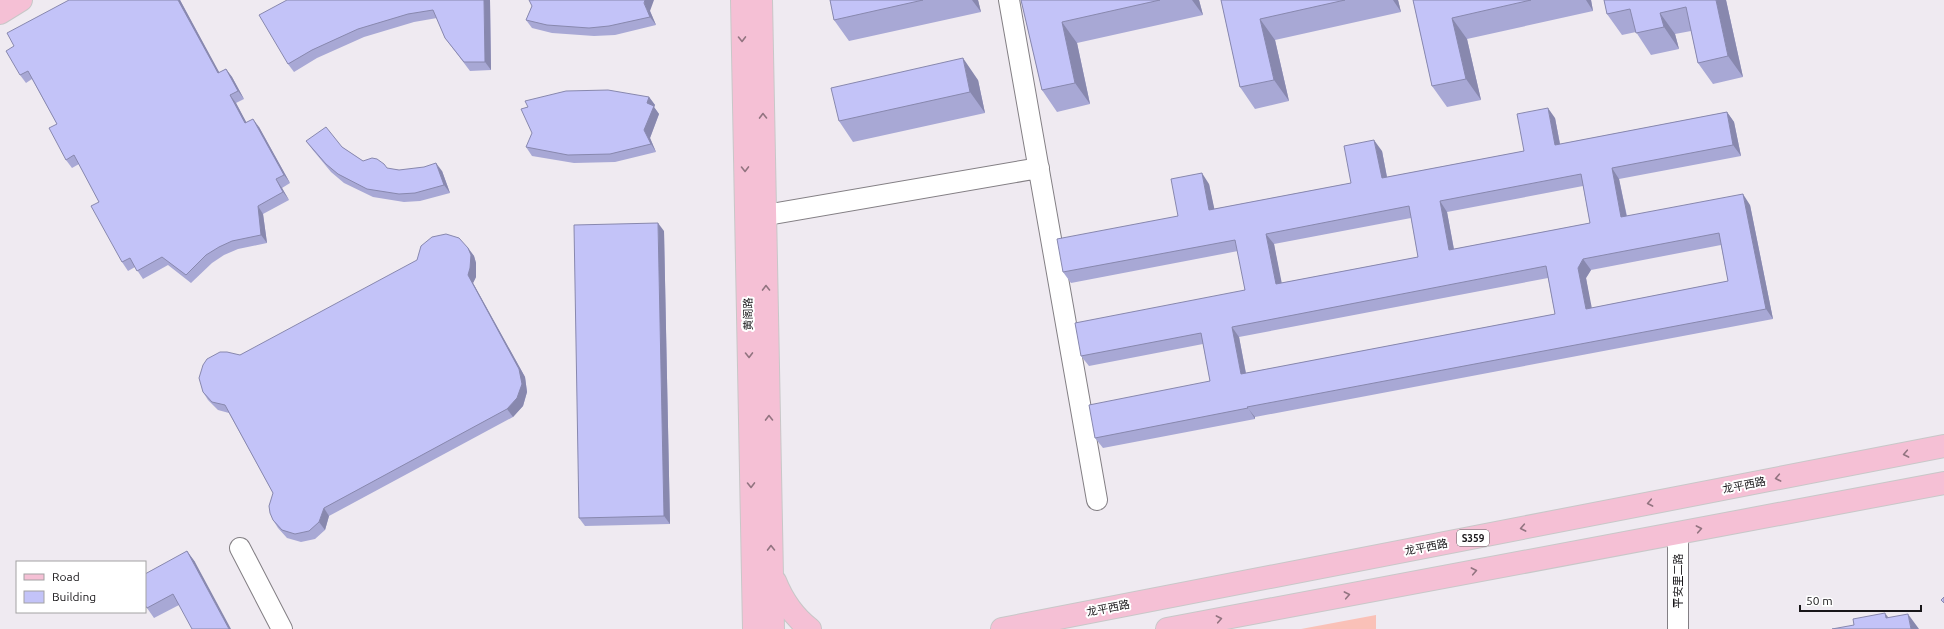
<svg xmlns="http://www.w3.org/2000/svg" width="1944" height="629" viewBox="0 0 1944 629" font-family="Ubuntu,'Noto Sans SC',sans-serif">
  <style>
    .green { fill: #fac1b8 }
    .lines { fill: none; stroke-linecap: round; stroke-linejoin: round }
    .minor-casing { stroke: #837f84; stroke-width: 22 }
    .major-casing { stroke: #c8c7c8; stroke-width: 24 }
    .minor { stroke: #fff; stroke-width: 20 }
    .major { stroke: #f5c0d5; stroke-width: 22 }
    .wall { fill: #a8a8d5; fill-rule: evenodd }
    .shaded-wall { fill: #8888ae }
    .building { fill: #c3c3f8; stroke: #8888ae; fill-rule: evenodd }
    .oneway { stroke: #927480 }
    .labels { text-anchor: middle; stroke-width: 4; stroke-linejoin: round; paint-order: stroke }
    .shield { fill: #fff; stroke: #5d5c5e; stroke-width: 1 }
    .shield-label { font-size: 10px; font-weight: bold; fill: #181619 }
    .street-label { font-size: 11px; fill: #181619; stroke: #fff }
  </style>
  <rect width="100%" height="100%" fill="#efeaf1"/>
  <!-- green -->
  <path class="green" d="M1376 615V629H1301Z"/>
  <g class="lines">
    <!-- minor casing -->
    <g class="minor-casing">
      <path id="minor" d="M1009 0 1097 500
        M749 218 1039 168
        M1678 533V629
        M240 548 282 629"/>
    </g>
    <!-- major casing -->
    <g class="major-casing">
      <path id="major" d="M742 0 754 629
        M761 0 773 629
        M0 13 21 0
        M775 581C783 601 793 616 810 629
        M1002 629 1944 446
        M1167 629 1944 483"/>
    </g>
    <!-- minor -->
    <use href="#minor" class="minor"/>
    <!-- major -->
    <use href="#major" class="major"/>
  </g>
  <!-- wall -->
  <path class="wall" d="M69 0H180L219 73 226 69 232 77 244 99 236 103 246 122 259 127 290 183 282 188 289 200 263 214 267 243 238 249 224 255 212 263 191 283 168 265 143 279 135 267 128 271 122 262 99 202 79 164 72 168 66 160 57 124 32 79 26 83 20 75Z
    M287 0H490L491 70 470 71 445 38 437 18 414 22 364 37 317 58 294 72 288 64Z
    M830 0H978L981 12 849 41 834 20Z
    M1021 0H1199L1203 15 1077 43 1090 104 1057 112 1042 90Z
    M1221 0H1398L1401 12 1275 40 1289 101 1255 109 1240 87Z
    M1413 0H1591L1593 11 1467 39 1481 100 1447 107 1432 86Z
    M1604 0H1726L1743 77 1713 84 1698 63 1691 31 1675 34 1679 49 1651 55 1636 32 1622 35 1607 14Z
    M532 6 650 11 656 25 615 35 594 36 552 33 532 28 526 20Z
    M978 80 985 113 853 142 839 121Z
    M649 97 655 105 654 107 659 114 650 138 656 152 615 162 574 163 532 156 526 147Z
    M1727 112 1734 122 1741 156 1619 179 1627 216 1750 205 1773 319 1255 417V419L1103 448 1095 438 1210 381 1203 344 1089 366 1081 356 1245 290 1238 251 1071 283 1063 272 1178 216 1209 184 1214 209 1351 183 1382 151 1387 177 1524 151 1555 118 1560 144ZM1583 186 1590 223 1454 249 1447 212ZM1411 218 1418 257 1281 283 1274 244ZM1721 245 1728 281 1591 308 1586 278 1591 270ZM1548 278 1555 314 1246 373 1239 337Z
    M306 141 342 147 363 161 387 169 399 170 442 171 450 193 420 201 404 202 373 197 344 183 331 172 312 149Z
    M664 231 670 524 585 526 579 518Z
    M468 248 474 256 476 263V277L473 283 525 377 527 392 523 406 513 417 329 516 325 530 315 539 301 542 287 538 278 528 273 520V493L229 413 218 410 208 400 203 392 240 355Z
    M187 551 195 562 179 605 154 618 147 608Z"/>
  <!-- shaded-wall -->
  <path class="shaded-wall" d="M178 0H180L224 81 218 73Z
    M484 0H490L491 70 485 62Z
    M645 0H654L650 11 656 25 650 17 644 3Z
    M972 0H978L981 12Z
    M1192 0H1199L1203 15Z
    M1393 0H1398L1401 12Z
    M1586 0H1591L1593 11Z
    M1716 0H1726L1743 77 1728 56Z
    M1660 13 1675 34 1679 49 1664 27Z
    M1452 18 1467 39 1481 100 1466 79Z
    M1260 19 1275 40 1289 101 1274 80Z
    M1062 22 1077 43 1090 104 1075 83Z
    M963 58 978 80 985 113 970 92Z
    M226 69 232 77 244 99 238 91Z
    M230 95 236 103 251 131 245 123Z
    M649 97 655 105 654 107 659 114 650 138 656 152 651 144 644 130 647 103Z
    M1548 108 1555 118 1562 155 1555 145Z
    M1727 112 1734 122 1741 156 1733 145Z
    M253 119 259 127 290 183 284 175Z
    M1374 140 1382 151 1389 188 1382 178Z
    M436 163 442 171 450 193 444 185Z
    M1612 168 1619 179 1629 228 1621 217Z
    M1202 173 1209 184 1217 221 1209 210Z
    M276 179 282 188 289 200 283 192Z
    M1743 194 1750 205 1773 319 1766 309Z
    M1440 201 1447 212 1456 261 1449 250Z
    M258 206 263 214 267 243 261 235Z
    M658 223 664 231 670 524 664 516Z
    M1266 234 1274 244 1284 294 1276 284Z
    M468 248 474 256 476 263V277L473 283 525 377 527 392 523 406 513 417 507 409 468 275Z
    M1583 259 1591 270 1586 278 1594 319 1586 309 1578 268Z
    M1232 327 1239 337 1248 385 1241 374Z
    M1247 407 1255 417V419L1248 408Z
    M324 508 329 516 325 530 319 522Z
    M187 551 195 562 231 629H229Z
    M1885 613 1897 629 1886 618Z
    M1908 614 1919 629H1911Z"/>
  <!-- building -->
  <path class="building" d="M69 0H178L218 73 226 69 238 91 230 95 245 123 253 119 284 175 276 179 283 192 258 206 261 235 232 241 219 247 206 255 186 275 162 257 137 271 130 258 122 262 91 206 99 202 74 155 66 160 49 128 57 124 28 71 20 75 6 51 14 46 7 33Z
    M287 0H484L485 62H464L445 38 433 10 408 14 358 29 312 50 288 64 259 15Z
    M529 0H645L644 3 650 17 609 26 589 28 547 25 526 20 532 6Z
    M830 0H923L834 20Z
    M1021 0H1160L1062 22 1075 83 1042 90Z
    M1221 0H1345L1260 19 1274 80 1240 87Z
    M1413 0H1531L1452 18 1466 79 1432 86Z
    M1604 0H1716L1728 56 1698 63 1686 7 1660 13 1664 27 1636 33 1630 9 1607 14Z
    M963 58 970 92 839 121 831 88Z
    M608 90 649 97 647 103 654 106 644 130 651 144 610 154 568 155 526 147 532 133 521 109 528 107 525 101 566 91Z
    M1548 108 1555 145 1727 112 1733 145 1612 168 1621 217 1743 194 1766 309 1247 407 1248 408 1095 438 1089 405 1210 381 1201 333 1081 356 1075 323 1245 290 1235 240 1063 272 1057 239 1178 216 1171 179 1202 173 1209 210 1351 183 1344 146 1374 140 1382 178 1524 151 1517 114ZM1581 174 1590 223 1449 250 1440 201ZM1409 206 1418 257 1276 284 1266 234ZM1719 233 1728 281 1586 309 1578 268 1583 259ZM1546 266 1555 314 1241 374 1232 327Z
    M326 127 342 147 363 161 372 158 377 159 384 164 387 168 399 170 424 167 436 163 444 185 415 193 399 194 367 189 338 174 326 164 306 141Z
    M658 223 664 516 579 518 574 225Z
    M446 234 459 238 468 248 471 255 470 268 468 275 519 369 522 384 517 398 507 409 324 508 319 522 309 531 295 534 282 530 273 520 270 513 269 506 273 493 225 405 212 402 203 392 199 378 203 365 207 359 220 352H227L240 355 417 260 421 246 432 237Z
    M187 551 229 629H192L173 594 147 608 145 605V574Z
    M1944 597V603L1941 600Z
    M1885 613 1886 618 1908 614 1911 629H1832L1854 625 1853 619Z"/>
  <!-- one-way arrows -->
  <defs><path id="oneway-chevron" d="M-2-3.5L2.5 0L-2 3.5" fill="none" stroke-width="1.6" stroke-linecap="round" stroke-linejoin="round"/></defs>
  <g class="oneway">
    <use href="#oneway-chevron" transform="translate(742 39) rotate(89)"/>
    <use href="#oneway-chevron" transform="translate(763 116) rotate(-91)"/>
    <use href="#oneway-chevron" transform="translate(745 169) rotate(89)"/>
    <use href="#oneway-chevron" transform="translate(766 288) rotate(-91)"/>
    <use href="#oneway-chevron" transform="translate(749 355) rotate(89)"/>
    <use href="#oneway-chevron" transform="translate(769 418) rotate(-91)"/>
    <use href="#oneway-chevron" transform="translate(1906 454) rotate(169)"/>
    <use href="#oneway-chevron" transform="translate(1778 478) rotate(169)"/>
    <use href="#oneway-chevron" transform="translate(751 485) rotate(89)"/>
    <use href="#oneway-chevron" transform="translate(1650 503) rotate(169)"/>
    <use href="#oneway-chevron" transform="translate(1523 528) rotate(169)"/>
    <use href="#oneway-chevron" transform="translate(1699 529) rotate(-11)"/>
    <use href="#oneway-chevron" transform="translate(771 548) rotate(-91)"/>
    <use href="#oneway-chevron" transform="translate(1474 571) rotate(-11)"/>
    <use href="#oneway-chevron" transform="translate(1347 595) rotate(-11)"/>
    <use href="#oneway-chevron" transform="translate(1219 619) rotate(-11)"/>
  </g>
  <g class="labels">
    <!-- shield labels -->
    <rect class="shield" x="1457" y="530" width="32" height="16" rx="3"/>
    <g class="shield-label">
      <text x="1473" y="542">S359</text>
    </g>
    <!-- street labels -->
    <g class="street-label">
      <text transform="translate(748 314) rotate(-91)" y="4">黄阁路</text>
      <text transform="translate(1744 485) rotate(-11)" y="4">龙平西路</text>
      <text transform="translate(1426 547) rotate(-11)" y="4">龙平西路</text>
      <text transform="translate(1678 581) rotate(-90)" y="4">平安里二路</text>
      <text transform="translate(1108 608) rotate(-11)" y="4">龙平西路</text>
    </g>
  </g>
  <!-- legend -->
  <rect x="16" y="561" width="130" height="52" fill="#ffffff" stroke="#a3a2a3"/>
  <rect x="24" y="574" width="20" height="6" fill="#f5c0d5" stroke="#a3a2a3"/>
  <text x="52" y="581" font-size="12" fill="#181619">Road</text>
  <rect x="24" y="591" width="20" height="12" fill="#c3c3f8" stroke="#a3a2a3"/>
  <text x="52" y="601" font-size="12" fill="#181619">Building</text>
  <!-- scale -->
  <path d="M1800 605v6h121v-6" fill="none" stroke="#181619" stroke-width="2"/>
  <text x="1806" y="605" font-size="12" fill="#181619" stroke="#ffffff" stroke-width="3" paint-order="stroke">50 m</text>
</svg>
